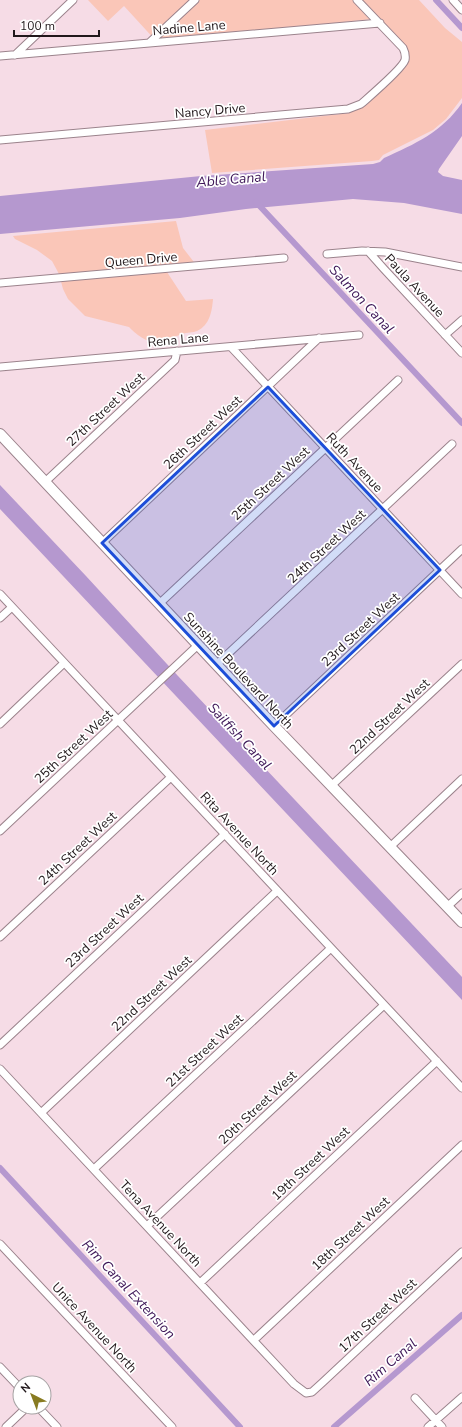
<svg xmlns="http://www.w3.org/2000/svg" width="462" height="1427" viewBox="0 0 462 1427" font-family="'Nunito Sans',sans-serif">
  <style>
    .green { fill: #fac6b8 }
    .water { fill: #b598cf }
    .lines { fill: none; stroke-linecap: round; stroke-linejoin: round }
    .canal { stroke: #b598cf; stroke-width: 6 }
    .street-casing { stroke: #9b838c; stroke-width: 9 }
    .secondary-casing { stroke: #9b838c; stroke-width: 12 }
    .street { stroke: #fff; stroke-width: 7 }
    .secondary { stroke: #fff; stroke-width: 10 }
    .marked { fill: #1d4ed8; fill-opacity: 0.2; stroke: #1d4ed8; stroke-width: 3; stroke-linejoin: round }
    .labels { text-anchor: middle; stroke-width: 3.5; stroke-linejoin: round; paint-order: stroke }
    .street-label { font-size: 13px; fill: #21181b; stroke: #fff }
    .water-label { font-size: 14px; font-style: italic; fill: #3d1657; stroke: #fff }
  </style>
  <rect width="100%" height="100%" fill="#f6dce6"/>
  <!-- green -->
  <path class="green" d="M88 0H419L445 28 462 42V98L446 119 433 130 383 155 379 160 372 161 212 173 205 130 349 113 410 58 372 19 157 42 124 6 108 21Z
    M176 221 183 248 197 266 167 272 186 301 213 299C212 311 210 325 197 331 193 333 187 332 182 334 176 336 165 342 159 343 149 344 135 334 129 327L85 316 68 299 63 289 59 274 52 261 37 250 15 239 13 236Z"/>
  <!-- water -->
  <path class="water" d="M462 103V136L439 169 438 172 443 176 462 180V214L404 203 353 199 246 209 180 218 0 234V196L201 176 373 164 380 162 384 158C415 144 442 132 462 103Z
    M0 485 86 576 178 676 462 977V1000L0 509Z"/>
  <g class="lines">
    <!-- canal -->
    <path class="canal" d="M436 0 462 28
      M256 202 462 423
      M0 1168 240 1427
      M334 1427 462 1315"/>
    <!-- street casing -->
    <g class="street-casing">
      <path id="street" d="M453 0 462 10
        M149 43 195 0
        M15 55 73 0
        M0 56 380 23
        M0 140 348 109 361 104C370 96 402 69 405 60 406 55 405 52 403 48L357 0
        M368 251 384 269 462 353
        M327 254 362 251 385 252 462 267
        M0 283 284 258
        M445 335 462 320
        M231 347 462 594
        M0 367 359 335
        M45 482 175 360 177 351
        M102 543 319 338
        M0 594 462 1088
        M159 604 398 380
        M0 618 12 607
        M216 665 452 444
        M0 724 64 663
        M274 726 462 549
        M331 786 462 664
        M0 831 198 645
        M390 847 462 779
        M447 907 462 893
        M0 937 171 777
        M0 1045 225 834
        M0 1069 294 1384 306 1393 312 1392 323 1382 462 1252
        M41 1113 277 891
        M94 1169 331 948
        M147 1226 384 1005
        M0 1244 172 1427
        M200 1283 437 1061
        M254 1340 462 1145
        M0 1367 20 1388
        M415 1398 442 1427
        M38 1407 57 1427
        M6 1427 27 1407
        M428 1427 462 1397"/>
    </g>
    <!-- secondary casing -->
    <g class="secondary-casing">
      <path id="secondary" d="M0 434 274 726 462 922"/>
    </g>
    <!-- street -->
    <use href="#street" class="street"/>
    <!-- secondary -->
    <use href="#secondary" class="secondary"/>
  </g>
  <!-- marked area -->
  <path class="marked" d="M268 387 440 570 274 726 102 543Z"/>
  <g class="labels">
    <!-- street labels -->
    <g class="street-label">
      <text transform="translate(189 27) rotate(-5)" y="5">Nadine Lane</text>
      <text transform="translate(210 110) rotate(-5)" y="5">Nancy Drive</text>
      <text transform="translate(141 259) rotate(-5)" y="5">Queen Drive</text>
      <text transform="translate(415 285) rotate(47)" y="5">Paula Avenue</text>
      <text transform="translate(178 339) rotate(-5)" y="5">Rena Lane</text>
      <text transform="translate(105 409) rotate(-43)" y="5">27th Street West</text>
      <text transform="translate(202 432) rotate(-43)" y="5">26th Street West</text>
      <text transform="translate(355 462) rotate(47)" y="5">Ruth Avenue</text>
      <text transform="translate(270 483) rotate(-43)" y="5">25th Street West</text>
      <text transform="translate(326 546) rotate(-43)" y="5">24th Street West</text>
      <text transform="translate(360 629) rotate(-43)" y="5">23rd Street West</text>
      <text transform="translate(239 670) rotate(47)" y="5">Sunshine Boulevard North</text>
      <text transform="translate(389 716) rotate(-43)" y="5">22nd Street West</text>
      <text transform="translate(73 746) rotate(-43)" y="5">25th Street West</text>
      <text transform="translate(240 833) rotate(47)" y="5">Rita Avenue North</text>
      <text transform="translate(77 848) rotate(-43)" y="5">24th Street West</text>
      <text transform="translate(104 930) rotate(-43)" y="5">23rd Street West</text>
      <text transform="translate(151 993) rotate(-43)" y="5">22nd Street West</text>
      <text transform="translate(204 1050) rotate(-43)" y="5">21st Street West</text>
      <text transform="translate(257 1107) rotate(-43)" y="5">20th Street West</text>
      <text transform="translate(310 1163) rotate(-43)" y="5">19th Street West</text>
      <text transform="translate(161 1223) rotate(47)" y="5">Tena Avenue North</text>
      <text transform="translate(350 1233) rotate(-43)" y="5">18th Street West</text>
      <text transform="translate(377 1315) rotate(-43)" y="5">17th Street West</text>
      <text transform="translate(95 1327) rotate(47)" y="5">Unice Avenue North</text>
    </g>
    <!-- water labels -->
    <g class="water-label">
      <text transform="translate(231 179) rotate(-5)" y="5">Able Canal</text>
      <text transform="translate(362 299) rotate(47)" y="5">Salmon Canal</text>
      <text transform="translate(240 736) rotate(47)" y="5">Sailfish Canal</text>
      <text transform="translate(129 1289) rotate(47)" y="5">Rim Canal Extension</text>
      <text transform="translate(390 1362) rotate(-41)" y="5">Rim Canal</text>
    </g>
  </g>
  <!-- north arrow -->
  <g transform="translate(32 1395) rotate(318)"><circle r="19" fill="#ffffff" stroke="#a6a3a4"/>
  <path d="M0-3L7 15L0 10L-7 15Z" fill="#887b21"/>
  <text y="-6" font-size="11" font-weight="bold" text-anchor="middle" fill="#21181b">N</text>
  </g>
  <!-- scale -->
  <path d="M14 30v6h85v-6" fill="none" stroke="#21181b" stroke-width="2"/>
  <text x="20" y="30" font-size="12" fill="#21181b" stroke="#ffffff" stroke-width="3" paint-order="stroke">100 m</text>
</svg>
